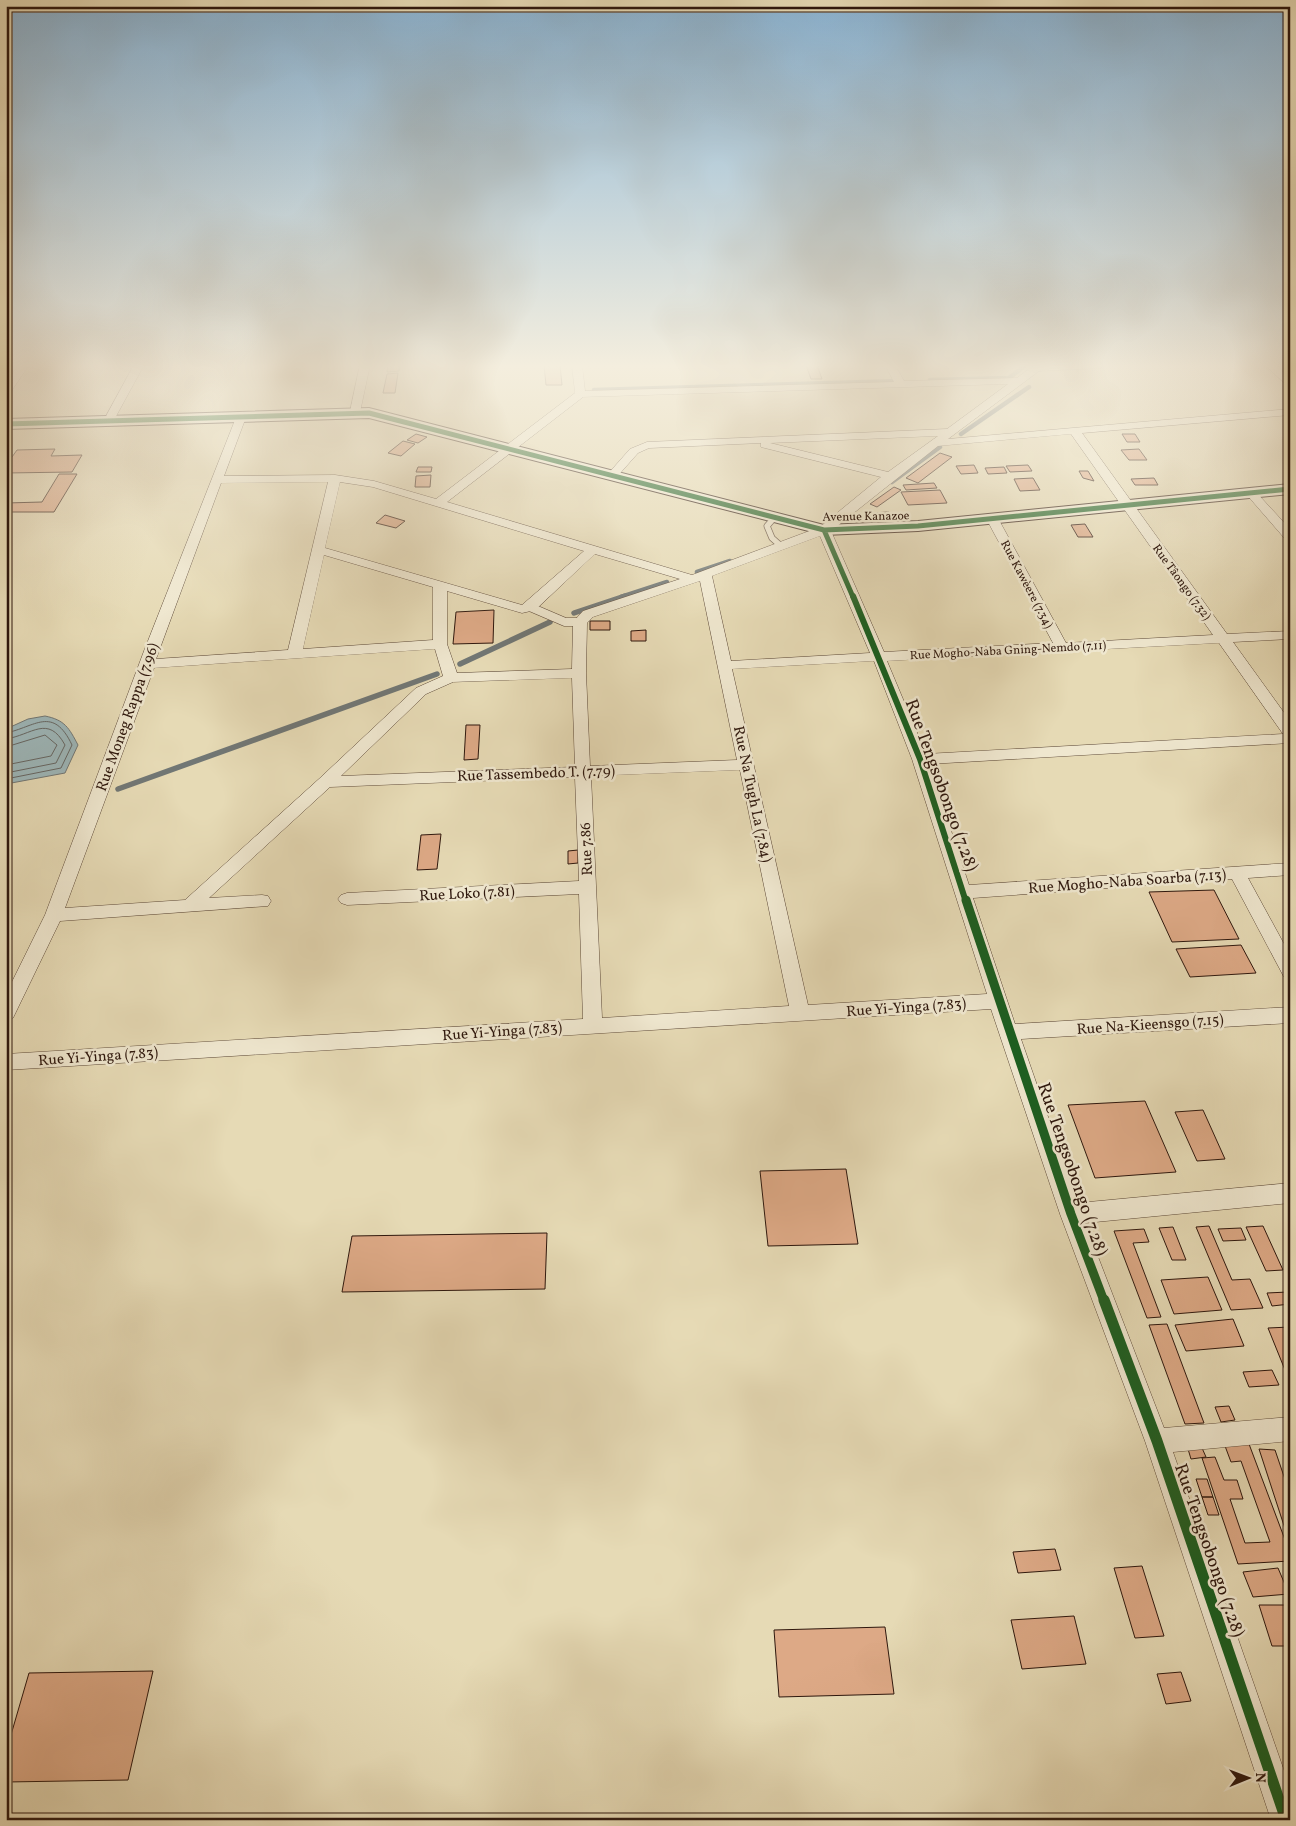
<svg xmlns="http://www.w3.org/2000/svg" width="1296" height="1826" viewBox="0 0 1296 1826" font-family="Vollkorn,serif">
  <style>
    .water { fill: #9db7ba; stroke: #717775 }
    .lines { fill: none; stroke-linecap: round; stroke-linejoin: round }
    .shore { stroke: #666764; stroke-width: 1 }
    .stream-far1 { stroke: #717775; stroke-width: 4.5 }
    .stream { stroke: #717775; stroke-width: 5.5 }
    .building { fill: #dda986; stroke: #2e170d }
    .lane-far1-casing { stroke: #5c4837; stroke-width: 7 }
    .lane-casing { stroke: #5c4837; stroke-width: 9 }
    .street-casing { stroke: #5c4837; stroke-width: 1 }
    .secondary-casing { stroke: #2e170d; stroke-width: 2 }
    .lane-far1 { stroke: #efe7cf; stroke-width: 5.5 }
    .lane { stroke: #efe7cf; stroke-width: 8 }
    .street { fill: #efe7cf; fill-rule: evenodd }
    .secondary { fill: #efe7cf; fill-rule: evenodd }
    .cycleway-far3-casing { stroke: #efe7cf; stroke-width: 7 }
    .cycleway-far2-casing { stroke: #efe7cf; stroke-width: 9 }
    .cycleway-far1-casing { stroke: #efe7cf; stroke-width: 12 }
    .cycleway-casing { stroke: #efe7cf; stroke-width: 14 }
    .cycleway-far3 { stroke: #1b5e20; stroke-width: 5 }
    .cycleway-far2 { stroke: #1b5e20; stroke-width: 6 }
    .cycleway-far1 { stroke: #1b5e20; stroke-width: 9 }
    .cycleway { stroke: #1b5e20; stroke-width: 11 }
    .labels { text-anchor: middle; stroke-width: 5; stroke-linejoin: round; paint-order: stroke }
    .far-street-label { font-size: 12px; fill: #2e170d; stroke: #efe7cf }
    .street-label { font-size: 15px; fill: #2e170d; stroke: #efe7cf }
    .near-street-label { font-size: 18px; fill: #2e170d; stroke: #efe7cf }
  </style>
  <rect width="100%" height="100%" fill="#e6dab5"/>
  <filter id="stains"><feTurbulence type="fractalNoise" baseFrequency=".004" numOctaves="4"/><feColorMatrix values="0 0 0 0 .2 0 0 0 0 .09 0 0 0 0 .02 0 0 0 .5 -.17"/></filter>
  <radialGradient id="worn" r=".72"><stop offset=".6" stop-color="#630" stop-opacity="0"/><stop offset="1" stop-color="#630" stop-opacity=".3"/></radialGradient>
  <!-- water -->
  <path class="water" d="M45 716C65 720 69 728 78 745L65 773 6 784V729L28 719Z"/>
  <g class="lines">
    <!-- shore -->
    <path class="shore" d="M6 733C35 727 53 705 72 745L61 768 6 779
      M6 739C32 735 48 714 65 745L56 763 6 773
      M6 747 45 735 57 745 51 756 6 765"/>
    <!-- stream-far1 -->
    <path class="stream-far1" d="M930 380 1009 378 1026 365
      M594 390 900 381
      M961 434 1029 387
      M892 482 940 447
      M697 572 730 561
      M621 597 667 582"/>
    <!-- stream -->
    <path class="stream" d="M574 613 625 596
      M460 664 550 622
      M118 789 437 674"/>
  </g>
  <!-- building -->
  <path class="building" d="M388 365H400L399 371 387 372Z
    M544 365H560L562 385H546Z
    M806 365H817L822 379H811Z
    M398 373 395 393H383L387 374Z
    M416 434 427 437 418 443 407 440Z
    M1122 434H1135L1140 442H1127Z
    M403 441 415 444 401 456 388 453Z
    M55 449 51 456 82 455 72 472 6 473V457H12L17 450Z
    M1139 449 1147 460H1129L1121 450Z
    M940 453 952 457 918 483 906 478Z
    M974 465 978 473 961 474 956 466Z
    M1028 465 1032 471 1010 472 1006 466Z
    M418 467H432L431 472H416Z
    M1004 467 1007 473 988 474 985 468Z
    M1079 471H1088L1094 481 1083 478Z
    M59 474H77L54 512H6V503L42 502Z
    M431 475 430 487H415L416 476Z
    M1033 478 1040 490 1020 491 1014 479Z
    M1154 478 1158 485H1135L1131 479Z
    M934 483 937 488 906 490 903 485Z
    M894 487 901 490 877 507 870 504Z
    M940 490 947 503 908 505 901 492Z
    M889 512 891 516 872 517 871 513Z
    M385 515 405 521 396 528 376 523Z
    M1085 524 1093 537H1078L1071 525Z
    M494 610 493 643 453 644 456 612Z
    M590 621H610V630H590Z
    M646 630V641H631V631Z
    M466 725H480L478 759 464 760Z
    M441 834 437 869 417 870 421 835Z
    M578 850V863L568 864V851Z
    M1214 890 1239 939 1172 942 1149 892Z
    M1241 945 1256 973 1190 977 1176 949Z
    M1145 1101 1176 1172 1095 1178 1068 1105Z
    M1203 1110 1225 1159 1197 1161 1175 1112Z
    M846 1169 858 1244 768 1246 760 1171Z
    M1209 1226 1232 1280 1250 1279 1263 1308 1231 1310 1196 1227Z
    M1263 1226 1283 1270 1266 1271 1246 1227Z
    M1173 1227 1186 1260H1172L1159 1228Z
    M1241 1228 1246 1240 1223 1241 1218 1229Z
    M1144 1229 1149 1242 1133 1243 1161 1317 1147 1318 1114 1231Z
    M547 1233 545 1289 342 1292 352 1236Z
    M1208 1277 1222 1310 1174 1314 1161 1280Z
    M1288 1292 1290 1304 1272 1306 1267 1293Z
    M1233 1319 1244 1346 1186 1351 1175 1325Z
    M1167 1324 1204 1423 1185 1424 1149 1325Z
    M1290 1327V1370H1285L1268 1328Z
    M1272 1370 1279 1385 1249 1387 1243 1372Z
    M1229 1406 1235 1420 1221 1422 1215 1407Z
    M1249 1444 1290 1553V1561L1238 1564 1202 1458 1215 1457 1224 1480H1237L1243 1499H1230L1245 1543 1270 1542 1241 1461 1231 1462 1225 1446Z
    M1202 1448 1206 1457 1191 1459 1188 1449Z
    M1259 1449 1275 1450 1290 1494V1544Z
    M1196 1479H1207L1213 1497H1202Z
    M1202 1497H1213L1219 1515H1208Z
    M1055 1549 1061 1570 1018 1573 1013 1552Z
    M1142 1566 1164 1636 1135 1638 1114 1568Z
    M1278 1568 1289 1594 1253 1597 1243 1572Z
    M1259 1605H1285L1290 1620V1646H1272Z
    M1074 1616 1086 1664 1022 1669 1011 1620Z
    M885 1627 894 1694 779 1697 774 1630Z
    M153 1671 128 1780 6 1782V1752L29 1673Z
    M1181 1672 1191 1701 1166 1704 1157 1674Z"/>
  <g class="lines">
    <!-- lane-far1 casing -->
    <g class="lane-far1-casing">
      <path id="lane-far1" d="M774 518 767 526 772 538 781 546"/>
    </g>
    <!-- lane casing -->
    <g class="lane-casing">
      <path id="lane" d="M530 607 565 622H580"/>
    </g>
    <!-- street casing -->
    <g class="street-casing">
      <path id="street" d="M19 365H29L10 393 6 394V383Z
        M134 365H144L114 420 109 423 105 422 104 420Z
        M360 365H370L360 412 355 415 350 412Z
        M572 365H582L585 391 894 382 885 365H895L904 381 1017 378 1034 365H1105L1100 368 1039 371 948 439 1290 409V415L1082 433 1227 634 1290 631V639L1233 642 1290 721V743L929 764 969 885 1290 863V875L1248 878 1290 955V979L1284 977 1232 879 973 898 1015 1024 1290 1007V1023L1021 1039 1078 1203 1290 1183V1203L1085 1223 1164 1428 1290 1417V1441L1173 1452 1290 1788V1820H1271L1145 1441 1060 1214 991 1009 6 1070V1054L583 1019 579 894 347 905 341 903 338 899 341 895 347 893 579 881 575 777 330 787 209 898 262 895 268 896 271 901 268 906 60 921 13 1018 6 1020V994L45 915 144 651 237 415 241 414 246 417 224 476 335 475 374 481 436 499 575 393ZM1008 384 947 429 647 442 630 449 607 475V479H615L638 453 649 448 761 443V447L881 477 820 527 692 575 447 502 583 397ZM1071 434 1213 635 1066 643 999 520 993 516 987 520 1053 643 884 652 831 531 938 446ZM938 436 888 472 770 443ZM328 482 288 650 156 659 221 483ZM340 482 373 487 584 551 522 605 325 548ZM820 536 870 653 731 661 712 576ZM595 554 680 579 583 611 573 622 572 669 457 673 447 644V591L522 613 535 610ZM324 555 433 587V640L303 649ZM700 581 737 760 590 766 586 673 587 623 593 617ZM1219 643 1283 734 926 754 887 661ZM435 649 443 676 416 688 320 778 185 900 65 908 154 668ZM874 661 912 759 987 994 808 1005 732 669ZM572 678 575 767 341 776 426 694 453 682ZM740 770 789 1006 602 1018 591 776Z
        M1265 365H1276L1290 379V388Z
        M1251 489 1255 491 1290 529V541L1286 540 1247 495 1245 493Z"/>
    </g>
    <!-- secondary casing -->
    <g class="secondary-casing">
      <path id="secondary" d="M369 408 824 525 918 521 1290 484V494L918 531 824 535 369 418 6 429V419Z"/>
    </g>
    <!-- lane-far1 -->
    <use href="#lane-far1" class="lane-far1"/>
    <!-- lane -->
    <use href="#lane" class="lane"/>
    <!-- street -->
    <use href="#street" class="street"/>
    <!-- secondary -->
    <use href="#secondary" class="secondary"/>
    <!-- cycleway-far3 casing -->
    <g class="cycleway-far3-casing">
      <path id="cycleway-far3" d="M6 424 369 413 824 530 918 526 1290 489
        M824 530 853 597"/>
    </g>
    <!-- cycleway-far2 casing -->
    <g class="cycleway-far2-casing">
      <path id="cycleway-far2" d="M853 596 920 759 966 902"/>
    </g>
    <!-- cycleway-far1 casing -->
    <g class="cycleway-far1-casing">
      <path id="cycleway-far1" d="M966 900 1071 1214 1104 1301"/>
    </g>
    <!-- cycleway casing -->
    <g class="cycleway-casing">
      <path id="cycleway" d="M1104 1300 1157 1441 1286 1820"/>
    </g>
    <!-- cycleway-far3 -->
    <use href="#cycleway-far3" class="cycleway-far3"/>
    <!-- cycleway-far2 -->
    <use href="#cycleway-far2" class="cycleway-far2"/>
    <!-- cycleway-far1 -->
    <use href="#cycleway-far1" class="cycleway-far1"/>
    <!-- cycleway -->
    <use href="#cycleway" class="cycleway"/>
  </g>
  <!-- sky -->
  <linearGradient id="sky" x2="0" y2="1"><stop stop-color="#8ab5d6"/><stop offset="0.59" stop-color="#f4eede"/><stop offset="1" stop-color="#f4eede" stop-opacity="0"/></linearGradient>
  <rect width="1296" height="621" fill="url(#sky)"/>
  <g class="labels">
    <!-- far-street labels -->
    <g class="far-street-label">
      <text transform="translate(866 516) rotate(-1)" y="4">Avenue Kanazoe</text>
      <text transform="translate(1182 582) rotate(54)" y="4">Rue Tâongo (7.32)</text>
      <text transform="translate(1027 584) rotate(62)" y="4">Rue Kawèere (7.34)</text>
      <text transform="translate(1008 650) rotate(-3)" y="4">Rue Mogho-Naba Gning-Nemdo (7.11)</text>
    </g>
    <!-- street labels -->
    <g class="street-label">
      <text transform="translate(127 717) rotate(-70)" y="5">Rue Moneg Rappa (7.96)</text>
      <text transform="translate(536 773) rotate(-2)" y="5">Rue Tassembedo T. (7.79)</text>
      <text transform="translate(753 794) rotate(78)" y="5">Rue Na Tugh La (7.84)</text>
      <text transform="translate(586 849) rotate(-92)" y="5">Rue 7.86</text>
      <text transform="translate(1127 881) rotate(-4)" y="5">Rue Mogho-Naba Soarba (7.13)</text>
      <text transform="translate(467 893) rotate(-3)" y="5">Rue Loko (7.81)</text>
      <text transform="translate(906 1007) rotate(-4)" y="5">Rue Yi-Yinga (7.83)</text>
      <text transform="translate(1150 1024) rotate(-4)" y="5">Rue Na-Kieensgo (7.15)</text>
      <text transform="translate(502 1031) rotate(-4)" y="5">Rue Yi-Yinga (7.83)</text>
      <text transform="translate(98 1056) rotate(-4)" y="5">Rue Yi-Yinga (7.83)</text>
    </g>
    <!-- near-street labels -->
    <g class="near-street-label">
      <text transform="translate(942 785) rotate(70)" y="6">Rue Tengsobongo (7.28)</text>
      <text transform="translate(1073 1169) rotate(71)" y="6">Rue Tengsobongo (7.28)</text>
      <text transform="translate(1210 1550) rotate(71)" y="6">Rue Tengsobongo (7.28)</text>
    </g>
  </g>
  <!-- margin -->
  <rect width="1296" height="1826" fill="none" stroke="#e6dab5" stroke-width="25"/>
  <rect x="8" y="8" width="1281" height="1811" fill="none" stroke="#2e170d" stroke-width="2.5"/>
  <rect x="12" y="12" width="1271" height="1801" fill="none" stroke="#2e170d"/>
  <!-- north arrow -->
  <g transform="translate(1248 1778) rotate(89)" stroke="#efe7cf" stroke-width="4" paint-order="stroke">
  <path d="M0-4L9 19L0 12L-9 19Z" fill="#2e170d"/>
  <text y="-8" font-size="14" font-weight="bold" text-anchor="middle" fill="#2e170d">N</text>
  </g>
  <rect width="100%" height="100%" filter="url(#stains)"/>
  <rect width="100%" height="100%" fill="url(#worn)"/>
</svg>
